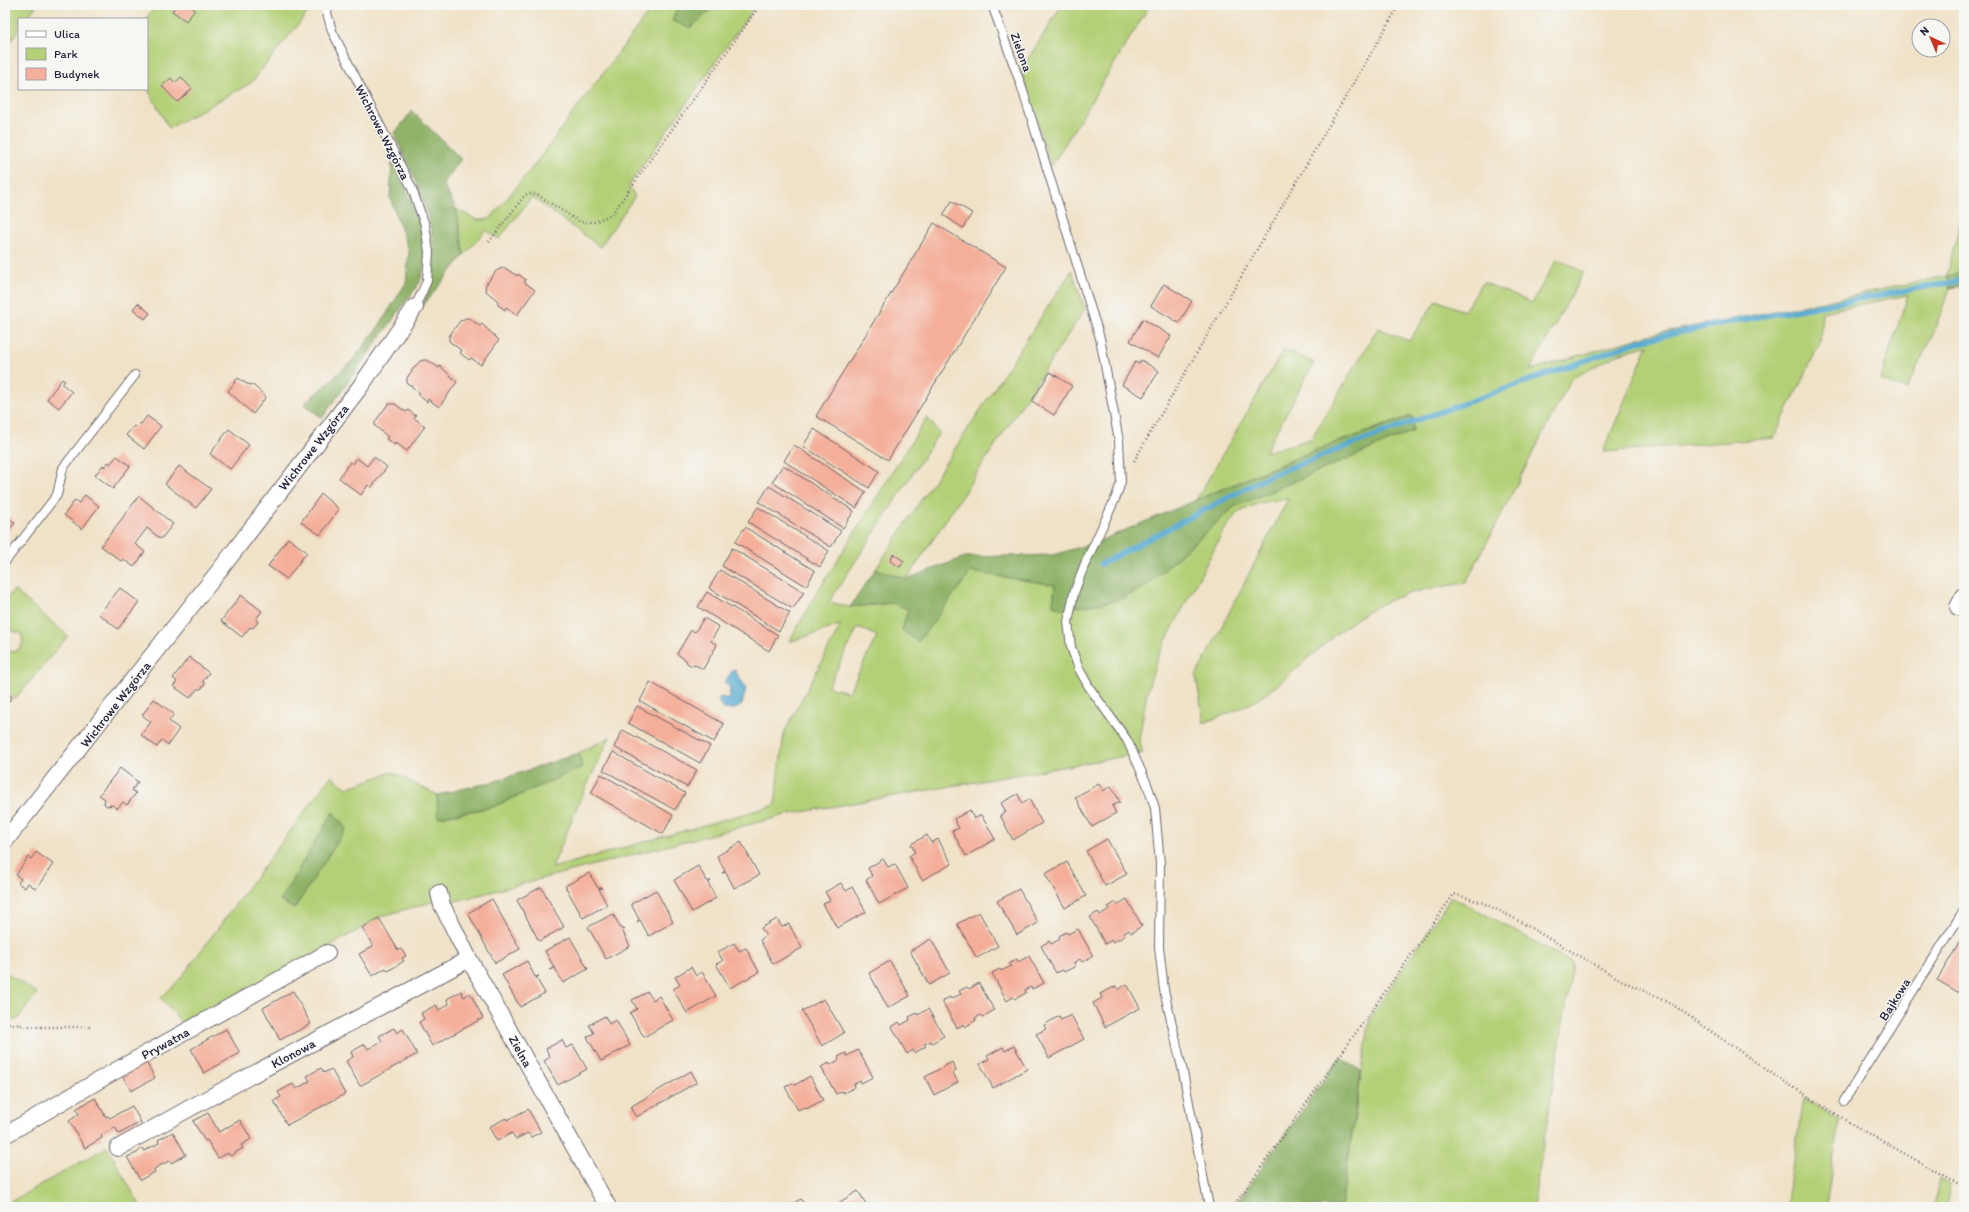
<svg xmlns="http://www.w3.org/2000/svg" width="1969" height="1212" viewBox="0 0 1969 1212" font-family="Itim,sans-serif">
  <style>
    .green { fill: #b4d077; stroke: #6b7959; fill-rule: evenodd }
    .forest { fill: #8fb268; stroke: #586a52 }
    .water { fill: #54a9d1; stroke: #3b6686 }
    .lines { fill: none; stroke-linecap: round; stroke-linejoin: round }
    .stream { stroke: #54a9d1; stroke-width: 5.5 }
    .building { fill: #f4ae99 }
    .service-casing { stroke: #6a656c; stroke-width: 10 }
    .minor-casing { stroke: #6a656c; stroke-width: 18 }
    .path { stroke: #6a656c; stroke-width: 2.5; stroke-dasharray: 1 3; stroke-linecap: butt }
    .service { stroke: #fff; stroke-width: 8 }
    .minor { stroke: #fff; stroke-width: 16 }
    .labels { text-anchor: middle; stroke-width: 3; stroke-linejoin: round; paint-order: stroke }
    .street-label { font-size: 13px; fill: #22223b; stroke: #f6f6f2 }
  </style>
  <rect width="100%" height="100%" fill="#f6f6f2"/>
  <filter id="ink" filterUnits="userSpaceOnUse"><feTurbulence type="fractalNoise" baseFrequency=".025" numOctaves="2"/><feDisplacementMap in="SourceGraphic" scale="8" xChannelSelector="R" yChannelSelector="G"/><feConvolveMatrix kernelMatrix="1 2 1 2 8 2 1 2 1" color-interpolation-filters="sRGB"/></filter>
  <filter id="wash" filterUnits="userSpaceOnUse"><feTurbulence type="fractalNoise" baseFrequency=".012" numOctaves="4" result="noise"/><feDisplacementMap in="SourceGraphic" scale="16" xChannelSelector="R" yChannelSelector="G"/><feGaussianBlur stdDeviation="0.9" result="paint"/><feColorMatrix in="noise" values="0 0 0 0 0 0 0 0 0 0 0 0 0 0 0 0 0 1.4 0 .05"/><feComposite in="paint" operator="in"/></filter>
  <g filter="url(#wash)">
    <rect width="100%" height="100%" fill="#f0e2c7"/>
    <!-- green -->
    <path class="green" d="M5 5H37L26 19H19V29L5 49Z
      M156 5H314L251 83 169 128 147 88 146 19Z
      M654 5H756L628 186 635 196 600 247 532 197 499 239 486 230 464 255 456 209 477 220 490 219 535 164Z
      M1062 5H1150L1051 167 1021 70Z
      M1964 210V272L1947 276 1950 288 1933 334 1906 390 1880 380 1908 295 1822 312 1820 343 1774 438 1603 452 1648 345 1621 353 1571 379 1466 583C1439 587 1412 590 1386 602 1336 624 1301 672 1255 701 1240 710 1220 716 1204 723L1196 676 1288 499 1259 503 1237 513 1223 532 1158 656 1147 692 1139 740 1143 753 790 814 452 902 450 897 382 916 341 940 182 1023 161 998 180 979 331 776 347 788 392 772 437 795 439 817 493 807 582 767 579 753 610 737 579 802 552 868 775 805 784 733 841 625 789 642 815 596 927 417 939 433 829 602 850 607 893 603 908 609 918 642 971 571 1055 585 1053 604 1145 587 1234 507 1413 431 1411 416 1313 451 1196 500 1284 349 1314 363 1265 452 1311 439 1378 328 1409 341 1436 300 1464 311 1483 282 1532 303 1557 259 1584 272 1530 370 1653 334 1822 302 1946 276ZM858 627 877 636 849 692 828 687ZM333 813 294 909 280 900Z
      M1072 270 1085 309 907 579 876 569Z
      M14 590 68 636 15 699 5 691V650L14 652 20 648 23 642 21 633 11 631 5 621V601Z
      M1451 897 1483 913 1573 963 1533 1207H1341L1370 1018Z
      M5 972 37 993 17 1020 5 1019Z
      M1803 1098 1839 1120 1826 1207H1786Z
      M107 1147 141 1207H5V1205Z
      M1939 1178 1950 1185 1946 1207H1934Z"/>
    <!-- forest -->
    <path class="forest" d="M678 5H717L690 28 672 21Z
      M412 111 461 159 443 184 456 209 464 255 421 308C425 299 431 287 433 277 440 226 415 178 394 134Z
      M392 161C406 189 423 222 425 255 425 263 422 274 420 282L322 418 304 404 353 360 377 329 406 283 409 251 390 198Z
      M1964 272V286L1950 288 1947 276Z
      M1412 416 1413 431 1234 507 1145 587 1117 601 1063 609 1053 605 1055 585 971 572 918 642 902 630 908 609 893 603 850 607 876 569 907 579 965 557 1053 555 1097 542 1313 451Z
      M579 753 582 767 493 807 438 817 437 795 496 781Z
      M333 812 346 829 294 909 280 900Z
      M1340 1057 1361 1071 1341 1207H1234Z"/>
    <!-- water -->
    <path class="water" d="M734 669 746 688 742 705 735 709H723L718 701 720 697 729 699 730 687 724 682Z"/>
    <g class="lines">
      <!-- stream -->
      <path class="stream" d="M1101 564 1271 475 1409 423 1643 340 1719 324 1964 280"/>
    </g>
    <g id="blocks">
      <!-- building -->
      <path class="building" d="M176 5H189L195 10 186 21 172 11Z
        M181 77 192 89 177 102 162 86 171 78 175 83Z
        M952 201 972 213 963 228 943 215Z
        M934 223 1006 267 888 460 816 416Z
        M502 268H505L517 276 518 274 526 280 524 282 535 290 517 315 506 307 505 310 497 304 498 301 486 291 485 286 496 271Z
        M1164 284 1192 301 1179 323 1151 306Z
        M138 303 150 313 145 319 133 309Z
        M466 318H469L480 326 482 324 499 340 481 365 471 358 469 360 460 353 462 351 449 341V336L460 321Z
        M1143 319 1171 336 1158 358 1130 341Z
        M424 360H427L439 368 440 366 457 382 439 407 428 399 427 402 418 395 420 393 407 383V378L413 369 420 361Z
        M1141 360 1159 371 1143 397 1122 385 1135 362 1139 364Z
        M1050 372 1072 386 1054 415 1032 401Z
        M238 378 247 384 253 385 266 397 253 414 228 391Z
        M62 379 65 381 62 384 72 392 59 408 47 399Z
        M388 404H395L406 412 408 410 416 416 414 418 425 426 407 451 396 443 395 445 386 439 388 437 375 426V422Z
        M147 416 161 426 144 449 126 435 134 426 135 427 139 423 141 424Z
        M229 429 249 445 230 469 210 454Z
        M814 429 879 471 869 488 803 446Z
        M794 445 866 492 856 508 784 461Z
        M117 456 130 466 113 489 95 475 103 465 104 467 108 462 110 464Z
        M374 457 387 467 371 488 368 485 361 495 339 478 350 462 353 464 357 458 367 466Z
        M783 465 854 511 843 528 772 482Z
        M179 466 211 489 196 508 165 484Z
        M769 486 841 531 831 547 759 502Z
        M321 494 339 509 320 535 301 522Z
        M85 495 99 506 82 529 64 515 75 500 79 503Z
        M139 496 173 524 161 539 147 528 135 544 145 552 134 567 123 559 121 561 101 546Z
        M758 507 829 551 820 567 748 522Z
        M5 514 15 523 5 534Z
        M745 527 815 571 806 586 735 542Z
        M288 538 307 552 287 579 268 566Z
        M732 548 804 592 793 609 722 566Z
        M893 554 904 561 900 567 890 561Z
        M720 570 790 613 779 631 709 588Z
        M120 588 139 602 118 629 99 614Z
        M707 592 778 635 769 651 698 607Z
        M241 595 262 611 256 619 258 622 253 628 250 627 242 637 221 621Z
        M704 618 719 627 711 641 717 645 703 669 695 665 692 666 687 663 686 660 677 654 691 630 695 632Z
        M189 657 209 673 203 681 205 684 201 689H197L190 698 173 686 177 682 173 678Z
        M650 682 724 724 714 742 640 701Z
        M6 692 12 697 7 704 5 702Z
        M154 699 174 714 169 721 179 729 168 745 162 740 157 747 141 735 151 722 142 715Z
        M637 706 710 746 700 763 628 723Z
        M623 730 697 770 687 787 614 747Z
        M613 752 685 793 675 810 603 770Z
        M120 768 138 782 132 790 136 793 127 805 123 802 117 809 112 805 107 806 104 804 105 799 99 795Z
        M601 774 673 815 663 834 591 793Z
        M1099 784 1103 791 1111 786 1120 802 1112 806 1116 813 1092 827 1075 797Z
        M1018 794 1022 803 1029 799 1042 823 1013 840 1000 815 1006 812 1001 803Z
        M970 810 974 819 981 815 995 839 966 856 952 831 959 828 954 819Z
        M927 835 931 843 938 839 952 864 922 880 909 856 915 852 911 844Z
        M1107 839 1127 874 1105 886 1086 851Z
        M741 842 759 875 734 888 726 872 722 873 725 871 717 856Z
        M36 852 53 864 36 889 28 883 25 888 18 883 21 879 16 875 28 857 31 859Z
        M883 859 888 867 895 864 908 888 879 904 866 880 872 876 868 868Z
        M1067 862 1086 896 1065 908 1045 874Z
        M698 866 707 881H711L708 883 716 898 692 912 674 880Z
        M589 873 598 888H602L599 889 607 905 583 918 565 886Z
        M841 883 846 891 852 887 866 912 837 928 823 904 830 900 825 892Z
        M541 887 564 927 539 941 517 900Z
        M1019 889 1038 923 1017 935 997 901Z
        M656 890 673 922 649 936 640 920 637 922 639 919 631 904Z
        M492 899 520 949 495 963 468 913Z
        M1127 899 1142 926 1131 933 1129 930 1123 934 1125 936 1113 942 1112 940 1105 944 1090 917 1098 912 1100 915 1109 909 1108 907 1116 902 1117 905Z
        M979 912 998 946 977 958 957 924Z
        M613 914 621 929H625L622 930 630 946 606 959 588 927Z
        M379 918 398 950 401 949 406 956 402 958 404 961 388 971 386 968 372 976 359 954 373 946 362 928Z
        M777 919 782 927 789 924 802 948 773 964 760 940 766 936 761 928Z
        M1078 929 1093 956 1082 962 1080 959 1074 963 1076 966 1064 972 1063 970 1056 973 1041 946 1049 941 1051 944 1060 939 1059 936 1066 932 1068 934Z
        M1964 935V989L1961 994 1937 980Z
        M570 937 588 969 563 983 555 968 550 970 554 967 545 951Z
        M931 939 950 973 929 985 910 951Z
        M734 943 739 951 746 948 759 972 730 988 716 964 723 961 718 952Z
        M1029 956 1044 983 1032 989 1031 987 1025 990 1026 993 1015 999 1013 997 1007 1001 992 973 1000 969 1001 971 1011 966 1009 964 1017 959 1018 962Z
        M527 961 535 977 539 976 536 978 545 993 520 1007 502 975Z
        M890 961 910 996 888 1008 869 973Z
        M691 967 696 976 702 972 716 996 687 1013 673 989 680 985 675 977Z
        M979 983 994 1010 983 1017 981 1015 975 1018 976 1020 965 1027 964 1024 957 1028 942 1001 950 997 951 999 961 994 959 991 967 987 969 989Z
        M1127 984 1140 1008 1105 1027 1093 1003 1102 998 1100 994 1116 986 1118 990Z
        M293 991 311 1024 280 1040 263 1008Z
        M461 991 464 997 470 993 483 1018 432 1046 419 1022 424 1019 421 1013 436 1005 439 1010 449 1004 447 999Z
        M648 992 653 1000 659 996 673 1020 644 1037 630 1013 637 1009 632 1000Z
        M824 999 844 1033 822 1046 802 1011Z
        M928 1009 944 1036 932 1043 931 1041 924 1044 926 1046 915 1053 913 1050 907 1054 892 1027 899 1022 901 1025 910 1020 909 1017 917 1013 918 1015Z
        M1071 1015 1084 1039 1049 1058 1036 1034 1046 1029 1044 1025 1059 1016 1061 1020Z
        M605 1016 609 1024 616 1020 630 1045 601 1061 587 1037 594 1033 589 1025Z
        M394 1028 397 1033 403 1029 417 1054 360 1086 346 1061 353 1057 351 1052 365 1044 368 1049 382 1041 379 1036Z
        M226 1029 240 1053 204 1073 191 1049Z
        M562 1040 566 1048 573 1045 587 1069 558 1085 544 1061 550 1057 546 1049Z
        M1014 1046 1027 1069 993 1088 980 1064 989 1059 987 1056 1003 1047 1005 1051Z
        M858 1050 873 1077 861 1083 860 1081 854 1084 855 1087 844 1093 842 1091 836 1094 821 1067 829 1063 830 1065 839 1060 838 1057 846 1053 847 1056Z
        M146 1062 155 1078 131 1091 122 1075Z
        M952 1062 956 1071 953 1073 958 1082 934 1095 925 1077Z
        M321 1068 324 1073 331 1069 345 1094 287 1125 274 1101 281 1097 278 1092 293 1084 296 1089 310 1081 307 1076Z
        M691 1071 697 1082 636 1117 630 1107Z
        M810 1076 823 1100 806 1109 804 1107 798 1110 785 1087 793 1083 795 1085Z
        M95 1098 106 1117 108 1116 110 1118 132 1106 141 1122 119 1134 115 1127 101 1135 102 1138 85 1148 69 1121 79 1114 76 1109Z
        M528 1109 541 1132 531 1137 528 1133 516 1139 512 1133 497 1141 489 1127 506 1118 507 1120Z
        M208 1113 219 1132 240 1120 251 1139 241 1145 243 1148 230 1156 228 1153 218 1158 207 1140 205 1141 193 1121Z
        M173 1132 186 1155 171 1163 169 1161 161 1165 154 1169 155 1172 140 1180 127 1157 137 1153 142 1148 144 1151 159 1143 158 1140Z
        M858 1191 868 1207H836L835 1205Z
        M801 1199 806 1207H786Z"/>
    </g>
  </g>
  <g filter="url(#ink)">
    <use href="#blocks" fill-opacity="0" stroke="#6a656c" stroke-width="1"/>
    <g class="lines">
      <!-- service casing -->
      <g class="service-casing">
        <path id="service" d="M328 5 327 13 332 31 411 186 425 225 429 252 427 281 415 307
          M992 5 1021 85 1100 338 1119 441 1121 482 1116 497 1084 566 1074 593 1068 622 1071 647 1079 669 1089 687 1127 740 1147 784 1155 808 1160 864 1159 947 1164 990 1183 1072 1209 1207
          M5 562 57 495 63 468 135 375
          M1844 1101 1964 910"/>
      </g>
      <!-- minor casing -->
      <g class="minor-casing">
        <path id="minor" d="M1958 607 1964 596
          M5 841 219 571 360 387 415 307
          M439 893 442 905 469 959 608 1207
          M5 1135 108 1075 327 953
          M118 1148 190 1108 469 959"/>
      </g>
      <!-- path -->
      <path class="path" d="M489 242 525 195 530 194 538 195 580 222H594L612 214 760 5
        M1134 461 1399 5
        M5 1023 38 1027H90
        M1233 1207 1454 894 1483 903 1510 916 1621 980 1673 1005 1777 1077 1852 1124 1964 1187"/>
      <!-- service -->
      <use href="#service" class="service"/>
      <!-- minor -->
      <use href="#minor" class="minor"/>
    </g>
  </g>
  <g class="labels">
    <!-- street labels -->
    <g class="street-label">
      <text transform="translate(1022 52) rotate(70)" y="5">Zielona</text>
      <text transform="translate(383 132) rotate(63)" y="5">Wichrowe Wzgórza</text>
      <text transform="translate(313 447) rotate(-52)" y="5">Wichrowe Wzgórza</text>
      <text transform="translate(115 704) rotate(-52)" y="5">Wichrowe Wzgórza</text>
      <text transform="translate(1894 999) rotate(-58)" y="5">Bajkowa</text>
      <text transform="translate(165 1043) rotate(-29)" y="5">Prywatna</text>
      <text transform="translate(521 1051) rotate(61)" y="5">Zielna</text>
      <text transform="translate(293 1053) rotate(-28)" y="5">Klonowa</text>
    </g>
  </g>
  <!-- margin -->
  <rect width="1969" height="1212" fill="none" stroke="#f6f6f2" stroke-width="20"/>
  <!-- legend -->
  <rect x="18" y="18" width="130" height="72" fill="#f6f6f2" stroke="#a1a1a9"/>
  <rect x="26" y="31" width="20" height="6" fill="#ffffff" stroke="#a1a1a9"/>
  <text x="54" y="38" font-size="12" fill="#22223b">Ulica</text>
  <rect x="26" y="48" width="20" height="12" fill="#b4d077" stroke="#a1a1a9"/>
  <text x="54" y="58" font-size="12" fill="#22223b">Park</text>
  <rect x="26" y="68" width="20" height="12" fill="#f4ae99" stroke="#a1a1a9"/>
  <text x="54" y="78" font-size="12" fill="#22223b">Budynek</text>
  <!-- north arrow -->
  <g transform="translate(1931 38) rotate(316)"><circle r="19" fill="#f6f6f2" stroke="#a1a1a9"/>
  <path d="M0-3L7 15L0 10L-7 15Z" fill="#c8321e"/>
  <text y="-6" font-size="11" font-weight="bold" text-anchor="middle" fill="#22223b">N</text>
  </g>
</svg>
